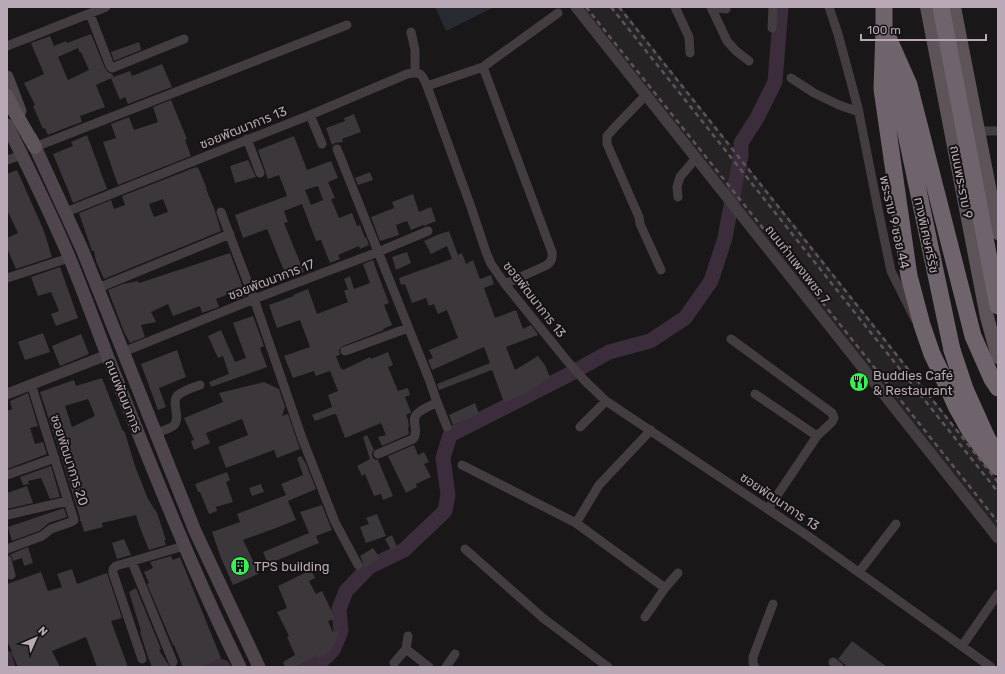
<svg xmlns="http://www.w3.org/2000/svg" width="1005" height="674" viewBox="0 0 1005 674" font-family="Rubik,'Noto Sans Thai',sans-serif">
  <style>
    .built { fill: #262325 }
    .green { fill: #272b31 }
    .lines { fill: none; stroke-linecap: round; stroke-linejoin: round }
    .canal { stroke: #3c2d3d; stroke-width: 9 }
    .river { stroke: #3c2d3d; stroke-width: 15 }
    .building { fill: #3b373a; fill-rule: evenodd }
    .minor { stroke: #433d41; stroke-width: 9 }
    .tertiary { stroke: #433d41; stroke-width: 11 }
    .secondary { stroke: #4e464c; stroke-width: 13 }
    .primary { stroke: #5d545a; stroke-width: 14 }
    .motorway { stroke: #6f646c; stroke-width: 17 }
    .rail { stroke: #5d545b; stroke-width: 2.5; stroke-dasharray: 5 4; stroke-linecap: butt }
    .motorway-bridge { stroke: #6f646c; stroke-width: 17 }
    .labels { text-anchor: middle; stroke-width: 4; stroke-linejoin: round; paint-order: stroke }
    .street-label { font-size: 13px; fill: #b9a9b6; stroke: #141213 }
    .poi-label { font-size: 13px; fill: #b9a9b6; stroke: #141213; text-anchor: start }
  </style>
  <rect width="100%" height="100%" fill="#191718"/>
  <!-- built -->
  <path class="built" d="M579 7H621L998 480V537Z"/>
  <!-- green -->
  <path class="green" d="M435 7H494L446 31Z"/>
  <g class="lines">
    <!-- canal -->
    <path class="canal" d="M7 655 11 667"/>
    <!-- river -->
    <path class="river" d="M204 667 211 663 223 667
      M302 667 323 660 333 650 341 631 339 609 346 591 369 567 404 550 445 511 448 495 443 458 450 435 568 375 609 352 650 341 685 318 711 281 725 238 728 221 741 155V143L757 118 775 82 781 7"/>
  </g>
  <!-- building -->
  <path class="building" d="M91 34 105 68 108 72 112 74 114 77 96 85 105 107 80 116 82 122 68 127 48 135 45 128 43 129 33 106 35 105 24 83 44 74 31 43 50 36 54 46 66 41 67 43ZM78 48 80 53 81 52 89 70 68 80 58 57Z
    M139 42 141 50 114 61 111 52Z
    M162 64 172 87 128 104 125 97 120 100 111 78 130 71 132 76Z
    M171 100 187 139 185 140 191 156 118 185 103 142 116 138 111 124 129 117 134 130 158 122 153 107Z
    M354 114 361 132 342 139 343 142 335 143 332 145 326 128 345 121 344 118Z
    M87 135 107 189 73 203 70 195 53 154 73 146 71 142Z
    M294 136 307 170 331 161 338 178 328 182 335 198 331 199 339 218 352 213 357 226 360 225 365 238 366 237 369 245 360 249 359 246 338 255 340 259 330 263 321 240 316 241 302 204 284 211 288 222 284 223 304 272 287 278 267 229 243 238 235 215 287 196 279 175 268 179 258 150ZM318 186 323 200 311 205 305 190Z
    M248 160 256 177 235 183 230 166Z
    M196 167V168L198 167 207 189H206L214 208 221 231 104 279 96 261 94 251H92L91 248 79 213 77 214 111 200 114 209 125 205 122 196ZM163 199 168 212 154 217 149 204Z
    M17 170 44 231 52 257 16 269 7 248V238L18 233 7 210V174Z
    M370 172 373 180 358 185 355 178Z
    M413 194 419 212 431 207 436 221 424 226 423 225 411 230 407 221 396 225 399 235 380 241 371 217 394 208 392 202Z
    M449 231 458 255 462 253 466 264 473 260 480 279 491 275 494 284 484 288 495 318 516 310 523 329 531 325 537 333 538 335 506 347 515 370 538 356 545 365 550 377 526 394 504 402 492 370 439 390 437 384 490 363 484 347 432 370 428 360 433 358 429 350 458 338 447 310 438 314 434 304 429 306 426 298 412 303 405 284 401 285 399 278 452 259 447 246 431 254 424 241 437 235Z
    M407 252 411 263 396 270 392 257Z
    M230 253 246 296 233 301 231 293 216 299 219 307 202 313 200 306 173 316 168 304 151 312 156 322 141 325 145 337 130 343 124 332 108 290 123 284 138 281 139 283Z
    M373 260 379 277 389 303 384 305 392 325 383 329 384 330 343 346 339 350 340 355 336 356 341 369 342 368 343 370 370 357 371 359 388 352 393 365 388 367 398 391 408 388 410 395 405 397 411 412 410 413 406 415 408 420 409 427 408 428 409 434 382 446 378 437 386 435 381 423 345 438 336 414H334L315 421 312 415 332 407 328 395 338 391 330 371 316 376 314 371 293 378 284 356 310 347 300 320 277 328 269 305 294 296 293 295 308 289 317 314 348 302 344 291 348 289 344 279 350 276 354 289 370 283 363 264Z
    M60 267 78 318 56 326 51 314 59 311 51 292 38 296 31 277Z
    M253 316 264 346 260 348 267 367 211 387 209 382 229 374 223 356 218 358 208 336 221 330 235 362 246 358 233 323Z
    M43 333 50 352 25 360 18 342Z
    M81 334 89 354 60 366 52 346Z
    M177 350 186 377 159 388 166 407 158 410 141 364Z
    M102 378 122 429 125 433 135 466 148 499 157 513 166 540H164L166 545 146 551 149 550 139 525 136 515 102 523 103 527 84 532 81 521H80V518L61 456 40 392 74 380 76 386ZM88 399 95 416 72 427 65 406Z
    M264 382 279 389 285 407 282 416 288 414 300 449 277 458 274 450 226 468 218 447 248 435 242 419 206 433 210 443 194 450 191 441 194 440 184 418 223 402 219 393Z
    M28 393 38 426 30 428 35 444 43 442 47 454 7 469V411L12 409 10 401Z
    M475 403 479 414 453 425 449 415Z
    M367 435 374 450 372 453V456L374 459 378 460 393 496 383 500 381 494 374 496 365 474 362 476 357 466 370 459 363 437Z
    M414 445 418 455 424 452 429 462 424 464 431 477 416 484 417 487 406 493 388 456Z
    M301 456 306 464 316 489 288 501 296 520 276 528 243 540 258 571V574L233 585 221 558 212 532 240 522 237 514 286 495 281 484 303 475 297 458Z
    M51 466 60 497 50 499 41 478 28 481 29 484 23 485 20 477Z
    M227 472 230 480 226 482 233 502 216 507 217 511 209 514 200 492H198L195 484Z
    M261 484 264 492 252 496 249 488Z
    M27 486 33 503 7 509V493Z
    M322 505 332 530 316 536 319 543 268 564 263 552 309 533 300 512Z
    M64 508 67 517 49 523 39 531 12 541 8 527Z
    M377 514 386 536 366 543 360 527 369 524 366 518Z
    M392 535 397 547 391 550 385 539Z
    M124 539 131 555 117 559 112 543Z
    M28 547 33 563 24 566 22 558 13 561 11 556 9 555Z
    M373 548 380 558 363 569 364 565 360 556Z
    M171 556 173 560 180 557 221 658 200 667H183L174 645H173L147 584 149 583 144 572 153 568 150 562Z
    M72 569 77 584 107 573 122 618 111 621 128 667H97L86 637 52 651 60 667H18L11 652 12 651 7 641V584L41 572 48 591 62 587 57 574Z
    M311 570 315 578 309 581 316 594 322 591 334 616V619L328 621 333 633 339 630 336 640 332 650 319 659 317 655 295 667H285L283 662 295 655 287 637 289 636 277 612 287 608 278 586Z
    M136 588 161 649 159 650 170 667H152L148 657 140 632 141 631 129 592Z
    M852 641 887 667H848L844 664 838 659Z"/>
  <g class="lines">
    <!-- minor -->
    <path class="minor" d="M675 7 689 37 690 53
      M711 7 727 41 736 51 749 61
      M829 7 838 34 858 108 878 209 891 271 915 319
      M712 10 719 8 726 9
      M90 14 110 66 112 68 184 39
      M772 28 773 7
      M411 32 415 50V72
      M7 46 106 7
      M483 67 552 252C553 259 551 263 545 266L505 284
      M791 78 814 93 839 105 859 112
      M427 86 483 67 558 13
      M646 95 616 126 607 136V144L639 217 640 224 661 270
      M310 115 322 144
      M979 131H998
      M247 139 260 173
      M35 147 347 25
      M337 149 429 379 437 402C431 406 421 409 417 414 410 421 420 431 413 439L378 454
      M7 160 22 155
      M678 197 677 187 680 177 696 158
      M66 212 310 115 407 74C421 71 422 74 427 86L471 207 486 252 491 264 505 284 568 362 585 381 606 401 808 536 991 667
      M221 212 254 299 302 438 335 522 358 565
      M7 278 69 258
      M98 288 230 234
      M731 339 832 413 834 418 832 422 817 436
      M345 351 408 328
      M123 352 254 299 378 252 428 231
      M755 394 817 436 768 509
      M437 402 447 427
      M580 427 606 401
      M156 433C161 431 169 429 173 426 182 419 171 404 177 396 181 392 194 387 200 385
      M462 465 576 523 665 588
      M7 475 55 458
      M7 515 68 501
      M576 523 599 485 651 430
      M7 549 42 536 51 529 71 522 74 520 31 384
      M465 549 543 618 608 667
      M7 560 11 575
      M132 562 173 662
      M859 572 896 524
      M645 617 665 588 678 573
      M962 646 998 594
      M406 649 429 667
      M142 659 113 573V569L116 566 184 546
      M833 662 839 667
      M394 663 406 649 408 636
      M446 667 455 654
      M755 667 753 663V657L773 604"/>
    <!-- tertiary -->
    <path class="tertiary" d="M576 7 998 538
      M7 394 107 355"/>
    <!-- secondary -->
    <path class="secondary" d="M7 77 20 111
      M7 125C29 169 51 214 70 259 83 291 95 323 107 355 149 460 190 566 240 667
      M31 138 82 249 195 531 259 667"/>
    <!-- primary -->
    <path class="primary" d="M927 7 987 317 998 357
      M954 7 998 233
      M7 96 12 107 35 147"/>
    <!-- motorway -->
    <path class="motorway" d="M884 7V29L886 39
      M884 29 882 89 909 276 922 325 932 354 945 381 956 406 970 431 986 453 998 467
      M886 33 909 85 973 336 992 379 998 388
      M891 63 952 350"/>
    <!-- rail -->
    <path class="rail" d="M586 7 998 522
      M611 7 998 492
      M619 7 998 482"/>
    <!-- motorway-bridge -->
    <path class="motorway-bridge" d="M941 7 998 306
      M952 350 965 389 987 438 998 455"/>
  </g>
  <!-- icons -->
  <defs>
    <g id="restaurant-disc" transform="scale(1)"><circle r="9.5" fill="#3aee56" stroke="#141213"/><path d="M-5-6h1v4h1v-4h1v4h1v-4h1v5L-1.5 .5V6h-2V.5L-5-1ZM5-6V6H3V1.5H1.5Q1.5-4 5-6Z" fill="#111"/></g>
    <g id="building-disc" transform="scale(1)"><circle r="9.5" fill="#3aee56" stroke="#141213"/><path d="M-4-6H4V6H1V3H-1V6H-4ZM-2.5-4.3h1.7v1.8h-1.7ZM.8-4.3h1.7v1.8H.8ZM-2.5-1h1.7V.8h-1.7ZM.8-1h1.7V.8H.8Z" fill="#111"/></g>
  </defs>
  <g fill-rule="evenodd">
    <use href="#restaurant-disc" x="859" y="382"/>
    <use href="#building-disc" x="240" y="566"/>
  </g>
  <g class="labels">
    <!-- street labels -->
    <g class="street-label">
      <text transform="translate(243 127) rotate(-22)" y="5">ซอยพัฒนาการ 13</text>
      <text transform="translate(962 182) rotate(79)" y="5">ถนนพระราม 9</text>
      <text transform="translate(895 222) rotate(77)" y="5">พระราม 9 ซอย 44</text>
      <text transform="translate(927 235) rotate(78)" y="5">ทางพิเศษศรีรัช</text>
      <text transform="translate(798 264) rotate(52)" y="5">ถนนกำแพงเพชร 7</text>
      <text transform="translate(271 279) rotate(-21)" y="5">ซอยพัฒนาการ 17</text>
      <text transform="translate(535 299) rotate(52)" y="5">ซอยพัฒนาการ 13</text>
      <text transform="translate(124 396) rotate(68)" y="5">ถนนพัฒนาการ</text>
      <text transform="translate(70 460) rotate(72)" y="5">ซอยพัฒนาการ 20</text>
      <text transform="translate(780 501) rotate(34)" y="5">ซอยพัฒนาการ 13</text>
    </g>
    <!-- poi labels -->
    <g class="poi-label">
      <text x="873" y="380">Buddies Café<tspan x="873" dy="15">&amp; Restaurant</tspan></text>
      <text x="254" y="571">TPS building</text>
    </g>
  </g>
  <!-- border -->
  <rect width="1005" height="674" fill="none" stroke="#b9a9b6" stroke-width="16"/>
  <!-- north arrow -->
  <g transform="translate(36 638) rotate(45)" stroke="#141213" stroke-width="3" paint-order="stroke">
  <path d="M0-3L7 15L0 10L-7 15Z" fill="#b9a9b6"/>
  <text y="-6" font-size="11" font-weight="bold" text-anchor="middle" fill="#b9a9b6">N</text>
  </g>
  <!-- scale -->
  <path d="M861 34v6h125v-6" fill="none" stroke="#b9a9b6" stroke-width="2"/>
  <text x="867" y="34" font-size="12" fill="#b9a9b6" stroke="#141213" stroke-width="3" paint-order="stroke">100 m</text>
</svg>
